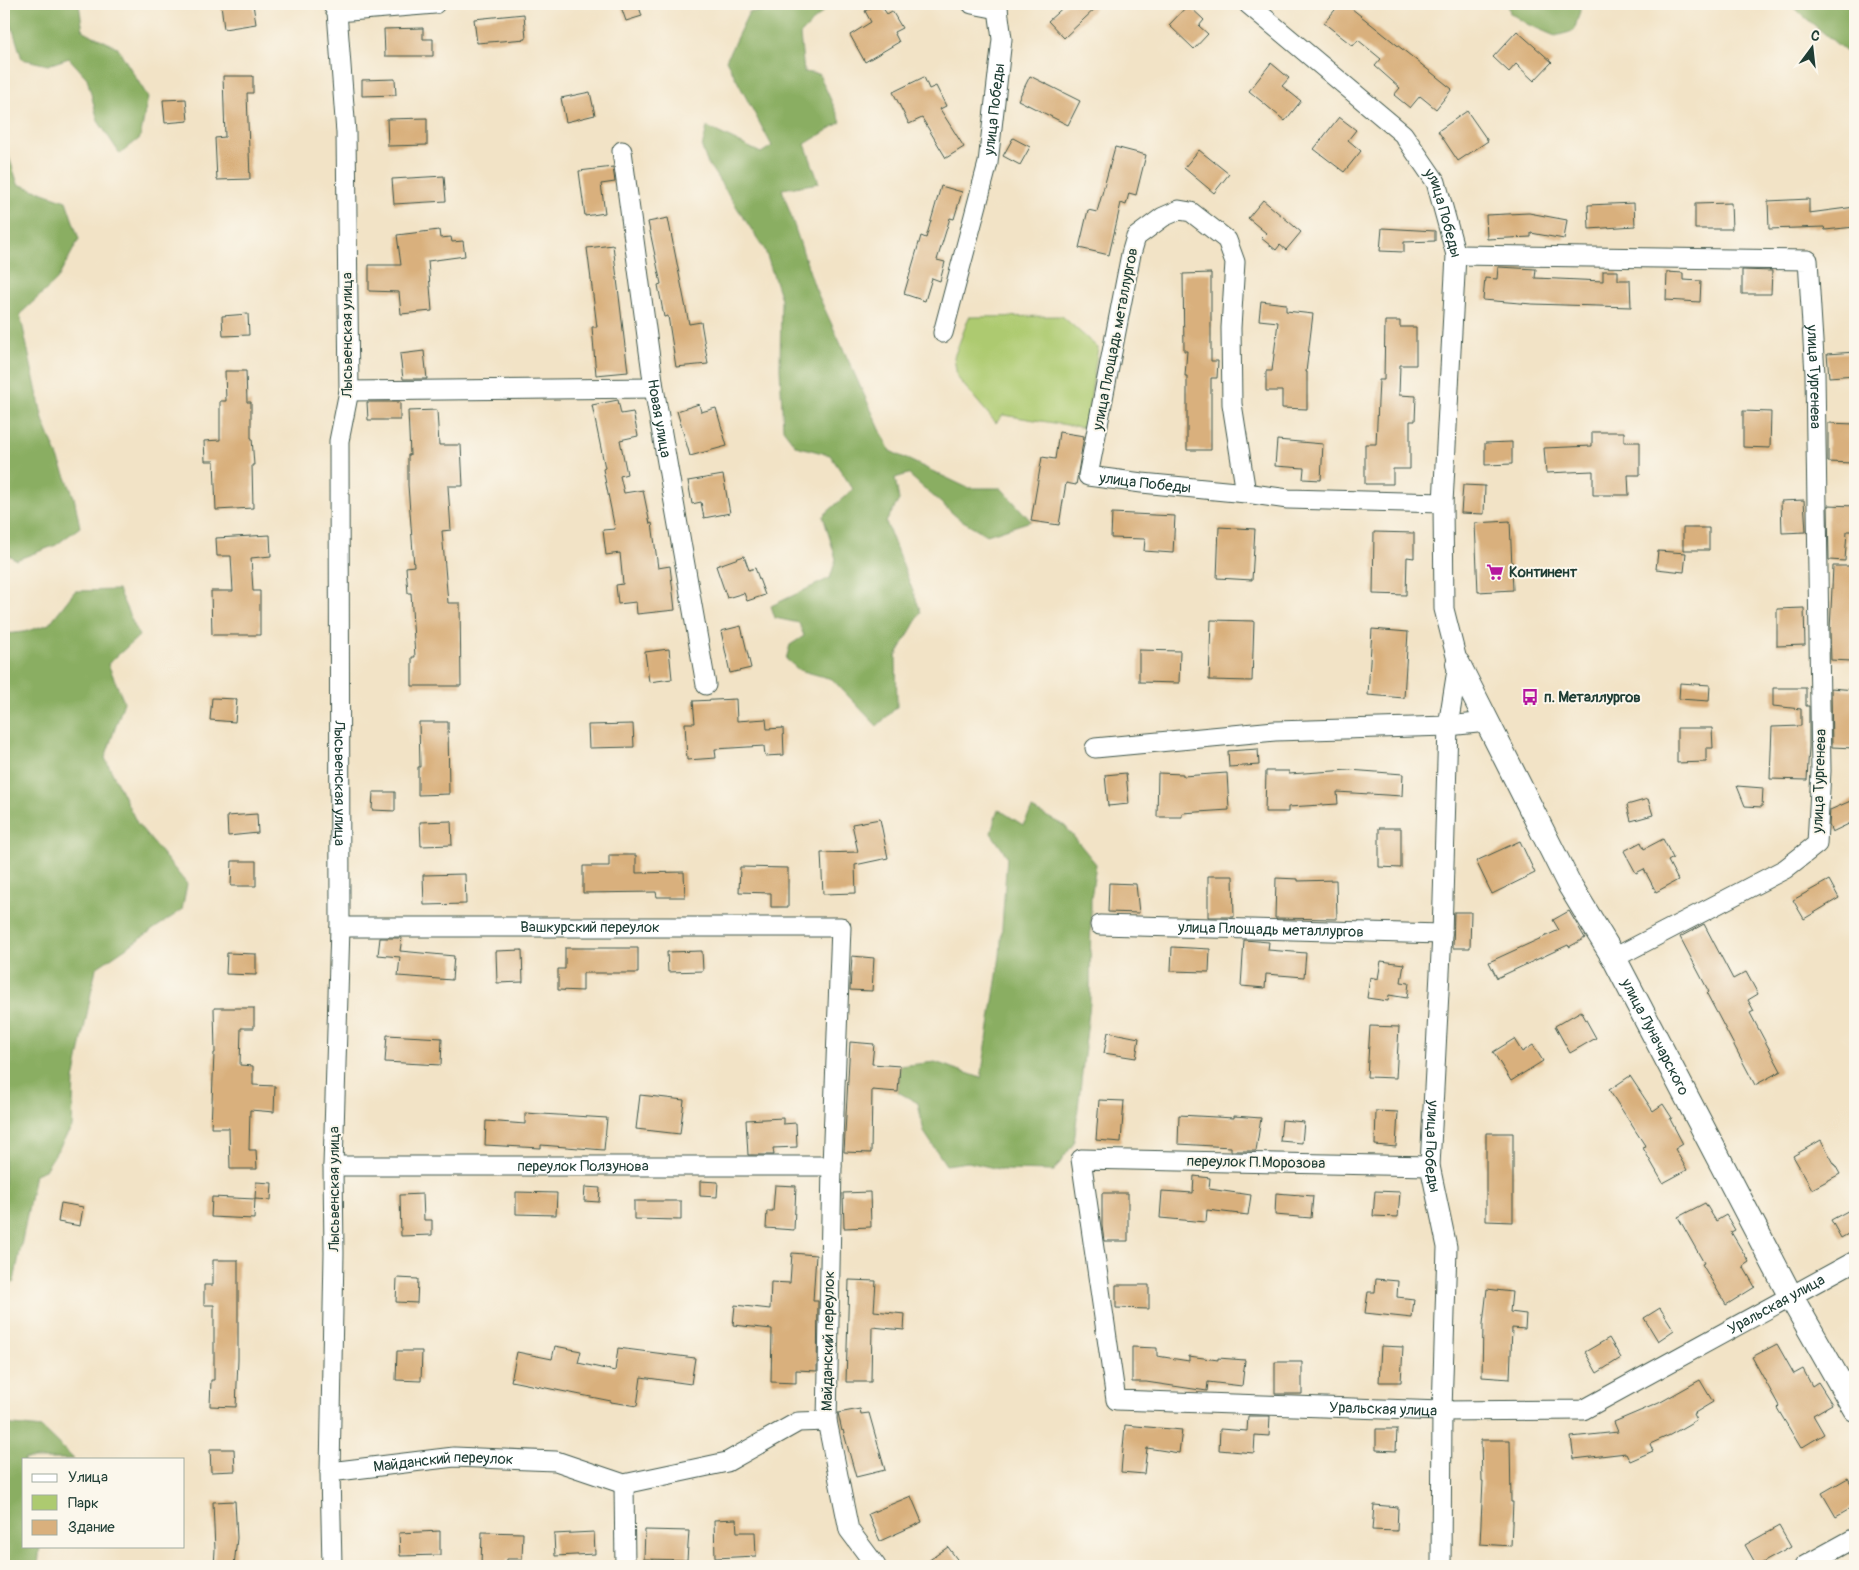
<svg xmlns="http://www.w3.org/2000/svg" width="1859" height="1570" viewBox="0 0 1859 1570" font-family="Pangolin,sans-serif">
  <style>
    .green { fill: #adca70; stroke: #668452 }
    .forest { fill: #8aae62; stroke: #54764b }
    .building { fill: #d9b07d }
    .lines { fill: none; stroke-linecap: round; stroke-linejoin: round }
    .minor-casing { stroke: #3f564a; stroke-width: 21 }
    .tertiary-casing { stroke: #3f564a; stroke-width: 26 }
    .minor { stroke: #fff; stroke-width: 19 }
    .tertiary { stroke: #fff; stroke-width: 24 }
    .labels { text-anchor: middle; stroke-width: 4; stroke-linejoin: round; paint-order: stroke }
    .street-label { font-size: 15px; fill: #1f3d34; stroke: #fbf7ec }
    .poi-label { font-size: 15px; font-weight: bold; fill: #1f3d34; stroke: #fbf7ec; text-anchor: start }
  </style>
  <rect width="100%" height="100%" fill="#fbf7ec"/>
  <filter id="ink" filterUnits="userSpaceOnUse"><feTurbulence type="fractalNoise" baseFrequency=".02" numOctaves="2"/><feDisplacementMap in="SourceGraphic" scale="10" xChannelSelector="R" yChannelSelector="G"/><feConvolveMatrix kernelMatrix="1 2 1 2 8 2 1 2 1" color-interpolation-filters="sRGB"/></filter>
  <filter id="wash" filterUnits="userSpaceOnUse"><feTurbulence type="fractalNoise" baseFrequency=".0096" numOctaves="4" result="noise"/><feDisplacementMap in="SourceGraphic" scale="20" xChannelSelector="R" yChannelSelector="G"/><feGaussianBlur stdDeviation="1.12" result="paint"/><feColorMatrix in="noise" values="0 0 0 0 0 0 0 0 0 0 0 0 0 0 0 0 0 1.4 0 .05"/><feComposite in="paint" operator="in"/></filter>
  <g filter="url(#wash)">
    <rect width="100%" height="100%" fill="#f2e3c6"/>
    <!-- green -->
    <path class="green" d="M1062 316 1098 348 1086 428 1003 415 996 423 957 377 954 357 969 317Z"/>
    <!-- forest -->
    <path class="forest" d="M7 4H79L83 31 117 47 148 97 140 138 120 154 98 121 87 78 69 58 48 65 22 59 6 7Z
      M769 4H830L800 35 804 72 819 74 841 122 805 144 819 183 782 189 815 288 890 451 968 488H1001L1031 521 987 535 958 518 908 474 895 478 899 500 886 522 921 612 896 656 897 707 877 726 832 679 799 670 786 659 790 645 804 636 799 623 775 618 771 606 830 578 836 559 823 516 853 489 830 455 796 446 783 429 780 368 781 299 765 250 707 162 702 148 707 127 761 153 772 146 726 60 749 12H764Z
      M1508 4H1579L1580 11 1574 31 1555 36 1527 24 1510 13Z
      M1789 4H1855V59L1850 55Z
      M4 142 18 184 66 201 79 239 57 280 20 314 43 420 74 497 80 527 56 545 16 560 4 552Z
      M118 590 139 636 108 664 124 702 105 758 137 823 187 884 182 910 96 968 74 1080 72 1127 45 1170 35 1174 14 1282 4 1286V634L24 632 49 624 75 591Z
      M998 809 1023 825 1032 809 1065 826 1096 864 1091 899 1090 1003 1074 1143 1054 1171 1003 1170 968 1162 946 1165 924 1132 918 1103 898 1092 900 1066 935 1062 981 1078 1000 956 1007 856 991 833Z
      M4 1424 42 1428 74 1459H24V1546H40L38 1566H4Z"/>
    <g id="blocks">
      <!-- building -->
      <path class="building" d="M221 4H253L256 24 224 29Z
        M620 4H638L642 16 626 21Z
        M878 4H880L887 14 892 11 902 28 894 32 899 42 865 62 850 35 871 22 865 11Z
        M1067 4H1100L1064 38 1048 21Z
        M1340 4H1346L1452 89 1436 109 1420 96 1410 108 1394 95 1400 88 1375 66 1381 59 1358 40 1353 46 1324 23Z
        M1188 5 1204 20 1199 26 1208 34 1194 49 1169 25Z
        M524 14 526 39 477 43 474 19Z
        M423 28V39H433V56H385L384 29Z
        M1517 31 1552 62 1534 81 1516 64 1509 72 1493 57Z
        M1271 63 1289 78 1282 86 1301 101 1285 121 1249 91Z
        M223 76H253V93H247L250 179 217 180 215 138 225 137Z
        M1030 76 1080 101 1068 125 1018 100Z
        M924 77 929 89 936 86 946 106 940 109 964 147 946 158 922 118 909 124 893 92Z
        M395 79 396 95 362 96V80Z
        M590 92 595 115 566 122 561 98Z
        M186 99 188 121 165 123 163 100Z
        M1467 111 1488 141 1458 161 1438 131Z
        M1339 117 1356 130 1348 140 1361 151 1344 172 1314 149Z
        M427 118V145L388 146 387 119Z
        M1013 138 1030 147 1020 165 1003 156Z
        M1115 147 1146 155 1136 195 1129 193 1126 205 1121 203 1109 255 1079 248 1088 210 1097 212Z
        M1199 150 1229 174 1214 193 1184 168Z
        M613 167 615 182 601 184 605 213 585 216 579 171Z
        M444 176 446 201 394 204 392 179Z
        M941 186 962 192 954 219 950 218 937 260 945 262 940 281 932 278 925 301 904 294 921 236 926 238Z
        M1809 199V213L1855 207V227L1825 230 1824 227 1769 229 1768 201Z
        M1263 200 1301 232 1286 250 1280 245 1276 250 1261 238 1266 233 1248 218Z
        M1634 203 1635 226 1589 229 1588 205Z
        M1731 203 1732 229H1695V204Z
        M1529 213 1567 220 1564 239 1531 233V237L1487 239 1486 215Z
        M668 218 689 324 701 322 708 364 676 367 668 316 664 317 658 285 661 284 648 222Z
        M1382 228 1435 231V241L1404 242V252L1380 251Z
        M439 230 440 238 451 237 452 242 463 241 465 256 428 261 432 311 401 314 399 292 369 291V265H401L397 235Z
        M613 245 628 372 596 375 592 327H597L587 248Z
        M1498 267 1536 269 1535 278 1603 281V271H1618V280H1630L1631 307 1532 304 1483 300 1485 278 1497 279Z
        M1742 270 1772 271 1771 294H1742Z
        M1667 272 1683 273V280L1701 281 1700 302 1666 300Z
        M1211 273V361H1218L1217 378H1211V450H1187V376H1185L1187 351H1184L1183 274Z
        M1261 301 1286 304V311L1313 314 1306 372H1307V409L1282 408V391H1266V371H1272L1278 322 1259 320Z
        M248 314 249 335 223 336 222 316Z
        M1385 321H1400V327H1416V365H1400L1399 395 1416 396 1415 421H1410V469H1393V484H1365V444H1376L1379 380H1384Z
        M424 351 427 379H403L400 354Z
        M1855 352V375L1829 377 1827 354Z
        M225 371H246L247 402H251V438H252L254 465H252L253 508 216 510 214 461H205L204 441 220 440V401H226Z
        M618 400 621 414 633 412 638 436 620 440 627 474 620 476 624 493 643 490 650 524 652 523 658 568 670 566 675 610 637 614 636 602 618 604 616 585 623 584 620 553 606 555 603 530 615 529 603 469 605 468 592 405Z
        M367 402H400V420H368Z
        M699 404 701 412 716 408 727 446 690 456 677 411Z
        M437 410 439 445H461L463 486H448L451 530 442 531 448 603H460L461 686H412V657H415L411 593H408L406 567 414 566 408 485V455H410L408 411Z
        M1743 411 1771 412 1770 448 1743 447Z
        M1828 423 1855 424V444H1853L1852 463 1828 462Z
        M1059 432 1084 436 1076 485 1066 483 1059 525 1031 521 1042 457 1055 459Z
        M1592 432H1624V442H1640V475H1628L1629 495H1593V471L1546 473 1544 448 1592 446Z
        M1277 440 1323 444 1321 480 1303 479 1304 468 1275 466Z
        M1512 442V464L1485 465V443Z
        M723 475 730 513 704 518 701 502 692 504 688 481Z
        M1463 485 1485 486 1484 514 1461 513Z
        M1804 500 1806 532 1782 533 1781 501Z
        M1828 505 1855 506V531H1847L1845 561 1829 560Z
        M1112 513 1175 516 1173 553 1144 551 1145 539 1111 538Z
        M1510 521 1513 590 1478 592 1475 523Z
        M1219 527 1255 529 1252 580 1217 578Z
        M1683 528H1709V550H1683Z
        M1374 532 1414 533V558L1407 557 1406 595 1373 594Z
        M270 535 271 556 251 558 253 591H260V635H212L211 591H233L231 556H217L216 538Z
        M1658 551 1686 553 1684 572 1656 569Z
        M744 556 749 570 755 568 765 595 747 601 744 593 727 598 716 566Z
        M1833 566H1855V598L1851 661 1831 660 1830 631Z
        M1804 608 1805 645 1777 646V609Z
        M1211 620 1254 621 1252 681 1209 680Z
        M741 626 751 668 730 673 721 631Z
        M1372 629 1408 632 1404 698 1368 695Z
        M669 649 672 679 649 682 645 652Z
        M1139 650 1180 651 1179 683 1139 682Z
        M1680 683 1710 685 1709 701 1679 699Z
        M1773 688H1806V706H1809V747L1807 780 1770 779 1772 727 1801 726V709L1773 706Z
        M1831 688 1855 690 1854 748 1832 747Z
        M212 698 237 699 235 722 210 720Z
        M736 699 737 721 766 719 767 729 783 728 784 755 765 756 764 746 715 749 716 758 687 760 685 723H695L693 701Z
        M419 722H448L449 794 418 795V767H420Z
        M633 724 634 747 589 748 588 725Z
        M1677 728H1712L1713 748H1706V762L1677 763Z
        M1258 749 1259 765 1229 767 1228 751Z
        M1349 770 1403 774 1402 796 1337 792 1338 804 1288 807V812H1265L1266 771H1289V774Z
        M1126 773 1129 804 1108 806 1105 775Z
        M1158 773 1183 774V776L1227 773 1229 810 1182 813V817H1157Z
        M1737 786 1763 788 1762 807 1745 806Z
        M373 792H395V811L372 810Z
        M1648 799 1653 815 1631 821 1627 805Z
        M1855 799V821L1832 832 1829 825 1830 810Z
        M257 814 258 833 228 836 227 816Z
        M880 819 888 858 855 865 856 893 823 894 821 853 858 852 852 824Z
        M451 821 452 845 421 846 420 822Z
        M1379 828H1401V868L1379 867Z
        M1663 839 1673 858 1668 861 1678 880 1656 892 1644 869 1636 873 1624 851 1641 842 1644 849Z
        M1520 841 1535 873 1492 894 1476 861Z
        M609 855H636V873L684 872 685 897H657L656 892 583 893V866H609Z
        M232 861H256V886H231Z
        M740 867 788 868V907H771V893L739 892Z
        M465 874 466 904 424 905 423 875Z
        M1208 876H1233L1234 917H1208Z
        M1276 878 1298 879V881L1336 880 1337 919 1275 918Z
        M1829 880 1839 898 1804 919 1793 900Z
        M1109 883 1136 884 1139 913 1108 912Z
        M1569 911 1585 938 1569 947 1568 945 1497 978 1489 962 1559 930 1553 920Z
        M1454 912H1471L1470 948H1453Z
        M1704 924 1733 979 1746 972 1758 994 1748 1000 1754 1011 1750 1013 1781 1071 1755 1085 1707 994 1709 992 1680 937Z
        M380 938H402L400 951 454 956 452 980 398 976 400 957 378 955Z
        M1244 940 1269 942 1268 950 1306 953 1304 977 1266 974 1265 988 1241 986Z
        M1172 947 1210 949 1209 972 1171 971Z
        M565 948H638V973H583V991L558 990V969H565Z
        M522 950 523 982 497 983 496 951Z
        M702 951 703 971 668 972 667 952Z
        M227 953 256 954V975L226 974Z
        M852 956 874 958 872 991 850 990Z
        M1381 961 1404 964 1401 982 1409 983 1407 998 1389 995 1388 1001 1367 998 1370 977 1378 979Z
        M214 1008H254V1028H241L240 1065 253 1066V1085L275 1086 274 1112 250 1110 249 1150H256L257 1169H230L229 1128H211L214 1053H215Z
        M1581 1011 1596 1038 1570 1053 1555 1026Z
        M1370 1026 1399 1027 1396 1078 1367 1077Z
        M1108 1032 1139 1038 1136 1058 1104 1053Z
        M387 1035 442 1038 441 1065 385 1062Z
        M1514 1039 1522 1052 1533 1045 1543 1061 1511 1081 1493 1052Z
        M850 1042 874 1044 872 1064 900 1066 898 1092 872 1090 871 1153 844 1152Z
        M1630 1076 1653 1111 1663 1104 1672 1118 1670 1119 1683 1144 1675 1149 1687 1170 1663 1183 1643 1148 1646 1147 1609 1090Z
        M640 1095 684 1100 680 1134 636 1129Z
        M1099 1100 1124 1101 1121 1142 1096 1140Z
        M1376 1111 1398 1112 1396 1147 1375 1145Z
        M525 1113 607 1118 604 1150 541 1145V1148L485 1145 486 1121 525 1124Z
        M1179 1115 1234 1118V1116L1261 1118 1256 1151H1231V1147L1178 1144Z
        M783 1118V1124L796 1123 797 1147 773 1148 774 1155H748L746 1120Z
        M1282 1120 1304 1122 1302 1143 1280 1141Z
        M1486 1133H1513V1222L1486 1221Z
        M1821 1140 1840 1174 1812 1189 1793 1156Z
        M1194 1176 1210 1178 1209 1189 1251 1195 1248 1215 1207 1210 1206 1222 1160 1218 1162 1191 1193 1193Z
        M700 1181 718 1182 717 1197 700 1196Z
        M256 1182 272 1183 271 1200 255 1199Z
        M775 1185 796 1186 794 1230 766 1228 767 1211H773Z
        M585 1187 600 1188 599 1202 584 1201Z
        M1375 1191 1400 1192 1398 1217 1373 1216Z
        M516 1192 557 1193 556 1215 516 1214Z
        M870 1192 871 1227 844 1228 843 1193Z
        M1102 1193H1128V1241H1104L1102 1226Z
        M1276 1193 1313 1196 1311 1218 1275 1215Z
        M423 1194 424 1220H432V1235L401 1236 400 1195Z
        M212 1197 255 1199 254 1219 211 1217Z
        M634 1201H681V1220L634 1219Z
        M61 1203 83 1207 80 1226 58 1222Z
        M1705 1203 1716 1221 1726 1215 1735 1230 1731 1232 1749 1262 1743 1266 1755 1287 1726 1305 1702 1264 1704 1263 1678 1217Z
        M1855 1207V1230L1841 1238 1831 1220Z
        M792 1253 816 1255 813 1301H818L817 1371 796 1370V1383L771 1382 772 1329 733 1325 735 1305 770 1309 771 1282 790 1283Z
        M213 1260H238V1360L236 1407 210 1406 211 1380H214V1305H204V1285H213Z
        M397 1278 418 1279 417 1303 396 1302Z
        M1376 1279 1398 1281 1397 1297 1414 1299 1412 1318 1365 1313 1368 1292H1375Z
        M849 1280 876 1281 874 1311 905 1314 904 1330 872 1327 871 1382H846Z
        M1116 1285H1149V1309L1116 1308Z
        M1487 1289 1512 1292 1510 1312 1526 1314 1525 1329 1512 1328 1510 1379 1482 1377 1483 1324Z
        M1660 1308 1674 1330 1658 1341 1644 1318Z
        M1609 1338 1621 1358 1597 1373 1585 1352Z
        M1777 1344 1794 1374 1803 1369 1812 1386 1818 1382 1832 1404 1813 1415 1824 1434 1801 1448 1777 1408 1779 1406 1752 1357Z
        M555 1346 581 1351 578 1363 615 1371 618 1348 695 1358 691 1384 641 1377 637 1406 611 1402V1401L511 1381 517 1352 552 1359Z
        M1381 1346 1403 1347 1401 1382H1379Z
        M1132 1347 1157 1348V1356L1189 1361V1356L1218 1360V1358L1245 1360 1242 1386 1208 1382 1207 1391 1146 1382H1132Z
        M397 1351H422L421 1381 396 1380Z
        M1275 1362H1302V1394H1275Z
        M1700 1380 1713 1402 1693 1414 1696 1420 1670 1435 1650 1444 1653 1451 1630 1461 1626 1453 1574 1459 1571 1437 1618 1432 1614 1422 1659 1403Z
        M860 1409 861 1414 869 1413 885 1470 856 1477 843 1430 842 1431 838 1413Z
        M1248 1416H1270L1269 1436 1255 1435 1254 1453 1219 1450 1220 1429 1247 1431Z
        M1125 1425 1182 1430 1179 1453 1147 1448 1144 1474 1121 1472Z
        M1376 1429H1397L1396 1451 1376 1450Z
        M1481 1440H1510L1511 1502H1513L1511 1546 1480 1544 1483 1481H1482Z
        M210 1449H234L235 1471 211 1472Z
        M1848 1478 1855 1491V1506L1836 1517 1822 1493Z
        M911 1496 922 1522 880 1541 868 1514Z
        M235 1501 237 1538 234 1566H214L215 1550 213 1502Z
        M1374 1505 1398 1507 1397 1531 1372 1530Z
        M736 1519 737 1532H755L756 1556 715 1558 714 1520Z
        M1779 1526 1791 1547 1757 1566 1745 1545Z
        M645 1530 689 1531 687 1560 644 1559Z
        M440 1531V1555L400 1556 399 1533Z
        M482 1532 523 1533 522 1559H507L506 1566H481Z
        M594 1532 595 1554 555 1556 554 1534Z
        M948 1547 962 1566H921Z"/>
    </g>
  </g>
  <g filter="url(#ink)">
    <use href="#blocks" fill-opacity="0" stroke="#3f564a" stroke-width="1"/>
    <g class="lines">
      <!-- minor casing -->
      <g class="minor-casing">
        <g id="minor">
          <path id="s1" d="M332 4 337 12 346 133 349 391 339 441 340 927 333 1166 334 1253 330 1472 332 1566"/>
          <path d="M972 4 998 9"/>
          <path id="s2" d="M1248 4 1403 134 1436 182 1456 255 1443 503 1444 609 1458 664 1448 726 1442 934 1430 1166 1447 1247 1442 1411 1441 1566"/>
          <path d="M337 12 435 4"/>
          <path id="s3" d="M622 151 654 388 706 685"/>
          <path id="s4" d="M1456 255 1808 260 1815 374 1821 771 1817 844 1785 869 1614 958"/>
          <path id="s5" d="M943 333 988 163 1002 39 998 9"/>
          <path d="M349 391 654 388"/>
          <path id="s6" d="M1246 493 1232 404 1231 328 1235 262 1227 240 1191 212 1179 210 1163 217 1136 237 1131 254 1088 476 1142 483 1246 493 1288 499 1443 503"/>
          <path d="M1095 748 1275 731 1448 726 1487 722"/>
          <path id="s7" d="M1100 925 1442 934"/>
          <path id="s8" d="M340 927H841L832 1166 827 1421 849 1530 876 1566"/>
          <path id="s9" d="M333 1166H832"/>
          <path id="s10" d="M1430 1166 1081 1159 1116 1400 1442 1411 1583 1410 1855 1261"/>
          <path id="s11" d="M330 1472 454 1457 556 1461 624 1484 727 1462 798 1422 827 1421"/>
          <path d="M624 1484 625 1566"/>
          <path d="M1804 1566 1855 1538"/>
        </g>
      </g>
      <!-- tertiary casing -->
      <g class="tertiary-casing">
        <g id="tertiary">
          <path id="s12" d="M1458 664 1569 884 1614 958 1790 1295 1855 1409"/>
        </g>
      </g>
      <!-- minor -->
      <use href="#minor" class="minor"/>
      <!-- tertiary -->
      <use href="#tertiary" class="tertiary"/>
    </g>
  </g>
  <!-- icons -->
  <defs>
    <g id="supermarket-bare" transform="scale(1.35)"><path d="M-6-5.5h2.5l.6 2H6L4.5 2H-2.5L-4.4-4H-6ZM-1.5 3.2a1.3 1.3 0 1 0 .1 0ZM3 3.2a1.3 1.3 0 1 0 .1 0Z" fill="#b5179e" stroke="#fbf7ec" stroke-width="2.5" paint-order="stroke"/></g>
    <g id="bus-bare" transform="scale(1.35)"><path d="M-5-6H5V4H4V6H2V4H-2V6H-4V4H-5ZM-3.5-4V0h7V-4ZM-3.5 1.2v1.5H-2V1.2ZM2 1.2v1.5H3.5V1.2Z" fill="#b5179e" stroke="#fbf7ec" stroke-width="2.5" paint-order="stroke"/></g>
  </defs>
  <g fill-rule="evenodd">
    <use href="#supermarket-bare" x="1495" y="572"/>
    <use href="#bus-bare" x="1530" y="697"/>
  </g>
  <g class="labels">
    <!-- street labels -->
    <g class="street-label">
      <text dy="5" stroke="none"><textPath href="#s5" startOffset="230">улица Победы</textPath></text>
      <text dy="5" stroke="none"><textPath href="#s2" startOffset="292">улица Победы</textPath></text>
      <text transform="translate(347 335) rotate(-90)" y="5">Лысьвенская улица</text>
      <text transform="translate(1115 339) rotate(-79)" y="5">улица Площадь металлургов</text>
      <text dy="5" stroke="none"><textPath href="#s4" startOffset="469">улица Тургенева</textPath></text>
      <text dy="5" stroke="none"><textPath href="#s3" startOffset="270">Новая улица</textPath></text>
      <text dy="5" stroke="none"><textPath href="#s6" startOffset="666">улица Победы</textPath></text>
      <text transform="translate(1819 781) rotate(-88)" y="5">улица Тургенева</text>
      <text dy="5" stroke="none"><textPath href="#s1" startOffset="782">Лысьвенская улица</textPath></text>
      <text dy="5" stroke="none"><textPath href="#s8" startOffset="250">Вашкурский переулок</textPath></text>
      <text dy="5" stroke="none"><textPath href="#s7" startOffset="171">улица Площадь металлургов</textPath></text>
      <text dy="5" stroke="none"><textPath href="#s12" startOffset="422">улица Луначарского</textPath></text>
      <text dy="5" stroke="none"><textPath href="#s2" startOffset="1231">улица Победы</textPath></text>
      <text transform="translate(1256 1162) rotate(1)" y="5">переулок П.Морозова</text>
      <text dy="5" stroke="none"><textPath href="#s9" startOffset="250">переулок Ползунова</textPath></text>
      <text transform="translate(334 1189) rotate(-90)" y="5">Лысьвенская улица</text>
      <text dy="5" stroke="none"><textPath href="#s10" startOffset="1280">Уральская улица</textPath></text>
      <text transform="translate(828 1341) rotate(-89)" y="5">Майданский переулок</text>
      <text dy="5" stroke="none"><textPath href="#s10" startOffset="860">Уральская улица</textPath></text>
      <text dy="5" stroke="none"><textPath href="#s11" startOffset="114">Майданский переулок</textPath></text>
    </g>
    <!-- poi labels -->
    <g class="poi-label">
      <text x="1509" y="577">Континент</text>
      <text x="1544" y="702">п. Металлургов</text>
    </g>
  </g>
  <!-- margin -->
  <rect width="1859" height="1570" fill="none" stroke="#fbf7ec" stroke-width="20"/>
  <!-- legend -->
  <rect x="22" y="1458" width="162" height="90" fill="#fbf7ec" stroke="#a3ada2"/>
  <rect x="32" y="1474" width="25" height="8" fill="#ffffff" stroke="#a3ada2"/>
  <text x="68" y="1482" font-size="15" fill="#1f3d34">Улица</text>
  <rect x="32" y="1495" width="25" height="15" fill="#adca70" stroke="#a3ada2"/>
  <text x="68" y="1508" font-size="15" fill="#1f3d34">Парк</text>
  <rect x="32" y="1520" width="25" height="15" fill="#d9b07d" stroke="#a3ada2"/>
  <text x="68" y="1532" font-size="15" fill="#1f3d34">Здание</text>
  <!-- north arrow -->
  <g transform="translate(1812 48) rotate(15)" stroke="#fbf7ec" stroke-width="4" paint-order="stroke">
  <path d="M0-4L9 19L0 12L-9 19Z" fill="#1f3d34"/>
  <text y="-8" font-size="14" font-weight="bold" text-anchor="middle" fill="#1f3d34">С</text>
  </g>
</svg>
